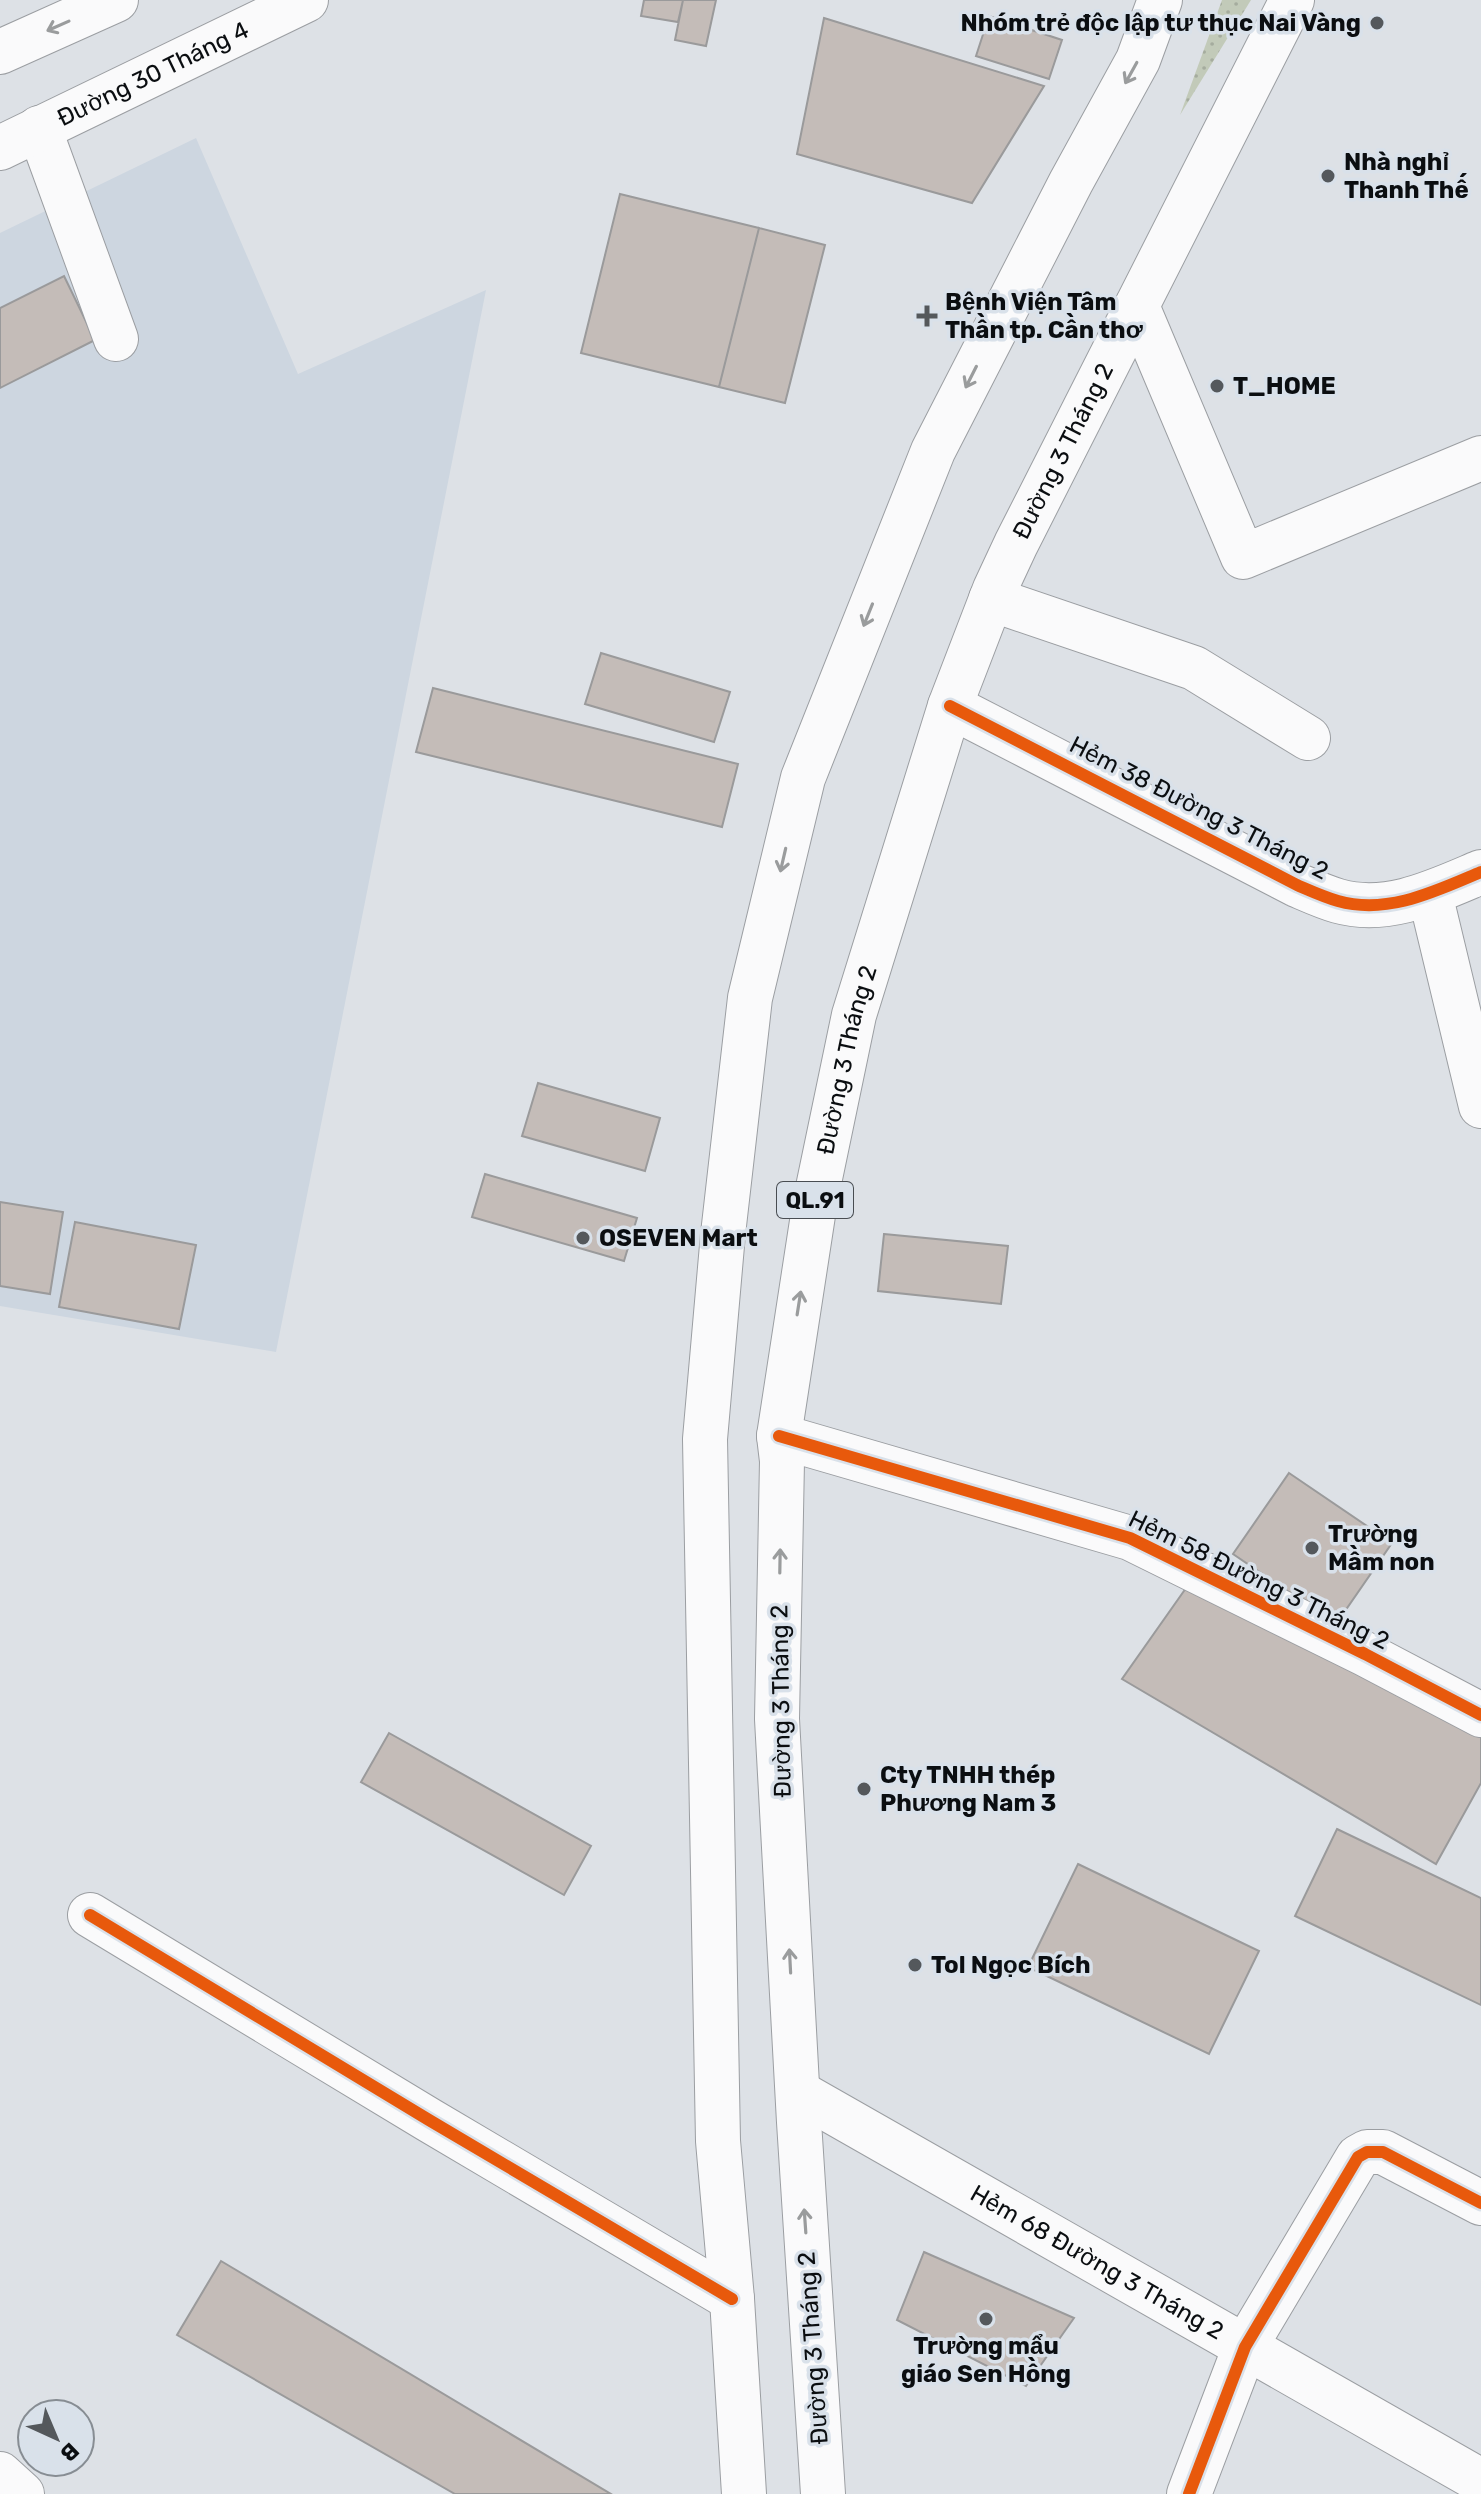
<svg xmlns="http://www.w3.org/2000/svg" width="1481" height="2494" viewBox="0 0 1481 2494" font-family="Rubik,sans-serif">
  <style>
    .built { fill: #cdd6e0 }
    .green { fill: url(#green-dots) }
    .building { fill: #c4bcb8; stroke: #9a9a9b; stroke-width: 2 }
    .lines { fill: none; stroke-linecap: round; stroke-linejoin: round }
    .minor-casing { stroke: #9b9ea2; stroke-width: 46 }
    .major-casing { stroke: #9b9ea2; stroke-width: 46 }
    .highway-casing { stroke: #9b9ea2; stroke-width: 46 }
    .minor { stroke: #fafafb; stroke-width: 44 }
    .major { stroke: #fafafb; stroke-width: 44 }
    .highway { stroke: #fafafb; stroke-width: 44 }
    .cycleway-casing { stroke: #d9e1ea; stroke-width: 17 }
    .cycleway { stroke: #e8590c; stroke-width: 12 }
    .oneway { stroke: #9a9c9d }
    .poi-dot { fill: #54585c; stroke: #d9e1ea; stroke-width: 3 }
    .labels { text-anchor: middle; stroke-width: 7; stroke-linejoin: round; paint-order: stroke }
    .shield { fill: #d9e1ea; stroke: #494d52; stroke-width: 2 }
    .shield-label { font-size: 22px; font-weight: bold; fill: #0b0e11 }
    .poi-label { font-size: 24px; font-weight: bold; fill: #0b0e11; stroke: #d9e1ea; text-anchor: start }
    .street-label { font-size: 24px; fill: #0b0e11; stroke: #d9e1ea }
  </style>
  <defs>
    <pattern id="green-dots" width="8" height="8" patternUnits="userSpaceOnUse" patternTransform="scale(2)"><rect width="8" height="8" fill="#c2cab9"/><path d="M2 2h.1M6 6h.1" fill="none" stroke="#a5ac9e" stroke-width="1.8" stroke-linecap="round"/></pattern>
  </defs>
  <rect width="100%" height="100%" fill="#dde1e6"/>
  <!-- built -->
  <path class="built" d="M196 138 298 374 486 290 276 1352 0 1306V233Z"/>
  <!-- green -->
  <path class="green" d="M1222 0H1251L1180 115Z"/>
  <!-- building -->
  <path class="building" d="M644 0H683L678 22 641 16Z
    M683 0H716L706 46 675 40Z
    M989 16 1062 40 1049 79 976 56Z
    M824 18 1044 86 972 203 797 154Z
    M620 194 759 228 719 387 581 353Z
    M759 228 825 245 785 403 719 387Z
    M64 276 95 340 0 388V308Z
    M601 653 730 692 714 742 585 704Z
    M433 688 738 764 722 827 416 752Z
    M538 1083 660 1118 645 1171 522 1136Z
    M485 1174 637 1218 624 1261 472 1217Z
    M0 1202 63 1212 50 1294 0 1286Z
    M75 1222 196 1245 179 1329 59 1307Z
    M884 1234 1008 1246 1001 1304 878 1291Z
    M1289 1473 1392 1543 1336 1624 1233 1554Z
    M1191 1581 1481 1731V1783L1436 1864 1122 1679Z
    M389 1733 591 1846 564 1895 361 1782Z
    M1337 1829 1481 1898V2005L1295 1916Z
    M1078 1864 1259 1951 1209 2054 1028 1967Z
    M924 2252 1074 2318 1026 2386 897 2320Z
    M221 2261 611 2494H455L177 2335Z"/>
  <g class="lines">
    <!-- minor casing -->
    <g class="minor-casing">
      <g id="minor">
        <path d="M39 128 116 339"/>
        <path d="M1137 306 1243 557 1481 458"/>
        <path d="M991 599 1194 668 1308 738"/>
        <path d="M950 706 1297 885C1311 891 1324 897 1338 901 1388 915 1436 891 1481 872"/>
        <path d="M1430 894 1481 1106"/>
        <path d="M779 1436 1130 1538 1365 1654 1481 1715"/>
        <path d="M90 1915 429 2120 732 2299"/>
        <path id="s1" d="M798 2092 1481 2481"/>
        <path d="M0 2474 22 2494"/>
        <path d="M1189 2494 1245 2347 1358 2157 1367 2152H1383L1481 2203"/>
      </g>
    </g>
    <!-- major casing -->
    <g class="major-casing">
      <g id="major">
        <path d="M0 52 116 0"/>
        <path id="s2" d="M0 148 306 0"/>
      </g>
    </g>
    <!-- highway casing -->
    <g class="highway-casing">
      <g id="highway">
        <path d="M744 2494 732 2299 718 2141 705 1439 723 1234 750 998 803 778 933 451 1071 182 1138 60 1160 0"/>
        <path id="s3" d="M823 2494 799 2122 777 1719 782 1461 779 1436 815 1202 854 1015 950 706 995 589 1016 544 1292 0"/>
      </g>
    </g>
    <!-- minor -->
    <use href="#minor" class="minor"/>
    <!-- major -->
    <use href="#major" class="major"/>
    <!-- highway -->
    <use href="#highway" class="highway"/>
    <!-- cycleway casing -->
    <g class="cycleway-casing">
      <path id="cycleway" d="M950 706 1297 885C1311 891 1324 897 1338 901 1388 915 1436 891 1481 872
        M779 1436 1130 1538 1365 1654 1481 1715
        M90 1915 429 2120 732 2299
        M1189 2494 1245 2347 1358 2157 1367 2152H1383L1481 2203"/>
    </g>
    <!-- cycleway -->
    <use href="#cycleway" class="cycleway"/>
  </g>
  <!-- one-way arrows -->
  <defs><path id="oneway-shaft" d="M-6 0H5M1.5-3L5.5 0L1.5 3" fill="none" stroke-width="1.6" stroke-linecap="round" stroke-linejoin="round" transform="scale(2)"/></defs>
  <g class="oneway">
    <use href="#oneway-shaft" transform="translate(58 26) rotate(156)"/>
    <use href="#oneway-shaft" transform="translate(1131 73) rotate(119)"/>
    <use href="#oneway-shaft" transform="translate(971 377) rotate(117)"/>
    <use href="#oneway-shaft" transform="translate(868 615) rotate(112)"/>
    <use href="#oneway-shaft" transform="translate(783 860) rotate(103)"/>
    <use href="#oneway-shaft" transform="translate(799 1303) rotate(-81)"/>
    <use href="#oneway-shaft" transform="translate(780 1561) rotate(-89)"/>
    <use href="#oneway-shaft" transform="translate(790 1961) rotate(-93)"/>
    <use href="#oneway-shaft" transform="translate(805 2221) rotate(-94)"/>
  </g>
  <!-- markers -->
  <g class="poi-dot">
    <circle cx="1377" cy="23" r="8"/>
    <circle cx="1328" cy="176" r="8"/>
    <path d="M923 304h8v8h8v8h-8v8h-8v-8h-8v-8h8z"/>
    <circle cx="1217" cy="386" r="8"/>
    <circle cx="583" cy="1238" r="8"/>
    <circle cx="1312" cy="1548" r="8"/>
    <circle cx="864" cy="1789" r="8"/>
    <circle cx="915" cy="1965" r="8"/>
    <circle cx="986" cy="2319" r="8"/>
  </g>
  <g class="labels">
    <!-- shield labels -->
    <rect class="shield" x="777" y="1182" width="76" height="36" rx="6"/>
    <g class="shield-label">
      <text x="815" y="1208">QL.91</text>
    </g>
    <!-- poi labels -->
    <g class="poi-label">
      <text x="1361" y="31" text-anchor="end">Nhóm trẻ độc lập tư thục Nai Vàng</text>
      <text x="1344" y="170">Nhà nghỉ<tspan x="1344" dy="28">Thanh Thế</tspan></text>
      <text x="945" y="310">Bệnh Viện Tâm<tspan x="945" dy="28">Thần tp. Cần thơ</tspan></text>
      <text x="1233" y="394">T_HOME</text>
      <text x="599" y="1246">OSEVEN Mart</text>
      <text x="1328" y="1542">Trường<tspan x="1328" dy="28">Mầm non</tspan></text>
      <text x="880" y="1783">Cty TNHH thép<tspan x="880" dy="28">Phương Nam 3</tspan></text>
      <text x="931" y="1973">Tol Ngọc Bích</text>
      <text x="986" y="2354" text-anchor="middle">Trường mẩu<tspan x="986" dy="28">giáo Sen Hồng</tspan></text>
    </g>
    <!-- street labels -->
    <g class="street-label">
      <text dy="8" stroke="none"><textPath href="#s2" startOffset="170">Đường 30 Tháng 4</textPath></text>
      <text dy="8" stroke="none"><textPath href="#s3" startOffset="2090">Đường 3 Tháng 2</textPath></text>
      <text transform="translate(1199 808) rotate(27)" y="8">Hẻm 38 Đường 3 Tháng 2</text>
      <text dy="8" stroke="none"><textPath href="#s3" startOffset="1442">Đường 3 Tháng 2</textPath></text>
      <text transform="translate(1259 1580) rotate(26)" y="8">Hẻm 58 Đường 3 Tháng 2</text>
      <text transform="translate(781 1701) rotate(-91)" y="8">Đường 3 Tháng 2</text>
      <text dy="8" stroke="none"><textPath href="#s1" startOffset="344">Hẻm 68 Đường 3 Tháng 2</textPath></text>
      <text transform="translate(813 2348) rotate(-94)" y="8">Đường 3 Tháng 2</text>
    </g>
  </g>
  <!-- north arrow -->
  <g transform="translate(56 2438) rotate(136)"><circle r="38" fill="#d9e1ea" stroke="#878d93" stroke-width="2"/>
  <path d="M0-6L14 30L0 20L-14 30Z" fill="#54585c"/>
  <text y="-12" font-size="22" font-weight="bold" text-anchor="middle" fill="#0b0e11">B</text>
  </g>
</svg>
